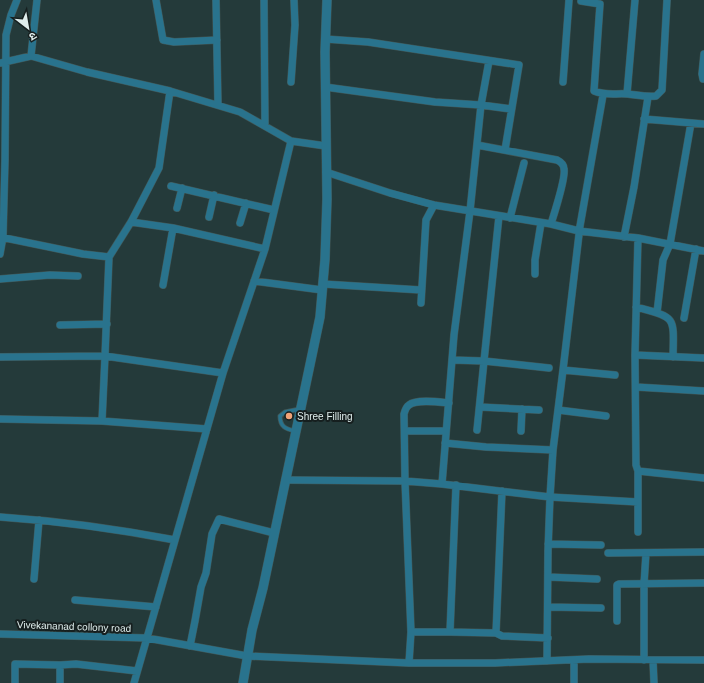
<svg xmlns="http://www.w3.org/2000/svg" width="704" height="683" viewBox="0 0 704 683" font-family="Arial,'Noto Sans Devanagari',sans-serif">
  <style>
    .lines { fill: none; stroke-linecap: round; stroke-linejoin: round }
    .service-casing { stroke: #425756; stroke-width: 5 }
    .minor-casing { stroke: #425756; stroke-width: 8 }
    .tertiary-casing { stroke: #425756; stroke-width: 10 }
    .service { stroke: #29738d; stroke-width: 3.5 }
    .minor { stroke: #29738d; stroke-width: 7 }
    .tertiary { stroke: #29738d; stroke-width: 9 }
    .poi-dot { fill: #f0a378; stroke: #161f1f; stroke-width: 1.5 }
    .labels { text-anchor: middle; stroke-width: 4; stroke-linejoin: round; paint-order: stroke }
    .poi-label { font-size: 10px; fill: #dfedec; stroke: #161f1f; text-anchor: start }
    .street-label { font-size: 10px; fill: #dfedec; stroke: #161f1f }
  </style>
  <rect width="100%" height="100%" fill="#243a3a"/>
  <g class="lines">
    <!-- service casing -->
    <g class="service-casing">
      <path id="service" d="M295 431C286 429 280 427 280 416L285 412 300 409"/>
    </g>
    <!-- minor casing -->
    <g class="minor-casing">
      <path id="minor" d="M156 0 163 40 174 42 217 40
        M216 0 218 105
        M264 0 265 126
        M581 1 600 4 594 91C607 96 615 93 628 94 638 95 646 97 656 96L662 90 667 0
        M325 39 368 42 519 65 505 150
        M704 54 702 74 703 79H704
        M31 56 37 0
        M0 63 31 56 87 72 170 91
        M291 82 295 25 294 0
        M563 82 569 0
        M325 87 435 102 481 105 511 109
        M627 94 635 0
        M603 95 580 226 563 370 553 450 550 497 638 502
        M644 119 704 124
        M477 145 557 160C561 162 564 164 564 169 566 178 554 214 551 224
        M326 172 390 193 434 205 551 224 579 231 638 238 704 251
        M171 186 274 210
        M177 208 182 188
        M499 216 484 361 549 368
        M209 217 214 195
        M510 218 524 163
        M131 222 173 228 265 249
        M240 223 246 203
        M0 237 83 254 109 257 105 356 223 373
        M624 237 634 187 648 97
        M638 238 635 355 636 465 638 471 704 478
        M0 254 3 237 5 160 6 35 11 15 17 0
        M109 257 131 222 159 168 170 91 240 112 291 141 326 146
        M535 274V260L541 223
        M0 279 50 275 78 276
        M254 281 322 290
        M323 284 421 290
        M163 285 173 228
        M421 303 426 220 434 205
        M636 307C676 318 674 315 673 357
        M657 313 663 260 670 244 691 123
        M684 318 696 249
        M60 325 107 324
        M635 355 704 358
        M0 357 105 356 102 421
        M452 360 484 361 477 430
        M563 370 615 375
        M636 387 704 391
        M480 407 539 410
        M558 410 606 416
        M0 419 102 421 207 429
        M405 431H446
        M521 431 522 409
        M445 443 486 447 553 450
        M638 471V532
        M285 480 405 481 442 484 550 497 548 551 547 661
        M442 484 454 335 470 211 481 105 489 61
        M0 517C59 521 117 529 175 540
        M548 544 601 545
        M608 553 704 552
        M548 577 597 579
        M34 579 39 520
        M75 600 156 607
        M548 607 601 608
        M617 621V585L619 584 704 583
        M411 632H450L456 485
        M450 632 496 633 502 636 548 638
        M496 633 502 491
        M0 634 147 638 247 656 409 663H495L589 659 704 660
        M190 646 195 621 201 587 206 573 212 534 219 519 274 533
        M574 660V683
        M644 660V584L646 553
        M653 660 654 683
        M409 663 411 632 405 481 404 414C405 410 406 407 409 405 416 399 439 402 449 403
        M15 683V664L60 665 76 664 137 671
        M60 683V665
        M134 683 223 373 265 249 291 141"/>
    </g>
    <!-- tertiary casing -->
    <g class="tertiary-casing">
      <path id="tertiary" d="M243 683 252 630 263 588 320 317 325 259 327 199 325 52 327 0"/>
    </g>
    <!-- service -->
    <use href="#service" class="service"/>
    <!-- minor -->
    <use href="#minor" class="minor"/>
    <!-- tertiary -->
    <use href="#tertiary" class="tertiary"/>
  </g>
  <!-- markers -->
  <circle class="poi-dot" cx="289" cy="416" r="4"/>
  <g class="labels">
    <!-- poi labels -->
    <g class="poi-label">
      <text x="297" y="420">Shree Filling</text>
    </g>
    <!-- street labels -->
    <g class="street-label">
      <text transform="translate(74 626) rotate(2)" y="4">Vivekananad collony road</text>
    </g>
  </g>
  <!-- north arrow -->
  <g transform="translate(28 28) rotate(149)" stroke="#161f1f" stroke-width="3" paint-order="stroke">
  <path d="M0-3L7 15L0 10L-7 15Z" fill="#dfedec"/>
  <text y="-6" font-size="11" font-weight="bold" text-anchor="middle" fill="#dfedec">उ</text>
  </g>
</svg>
